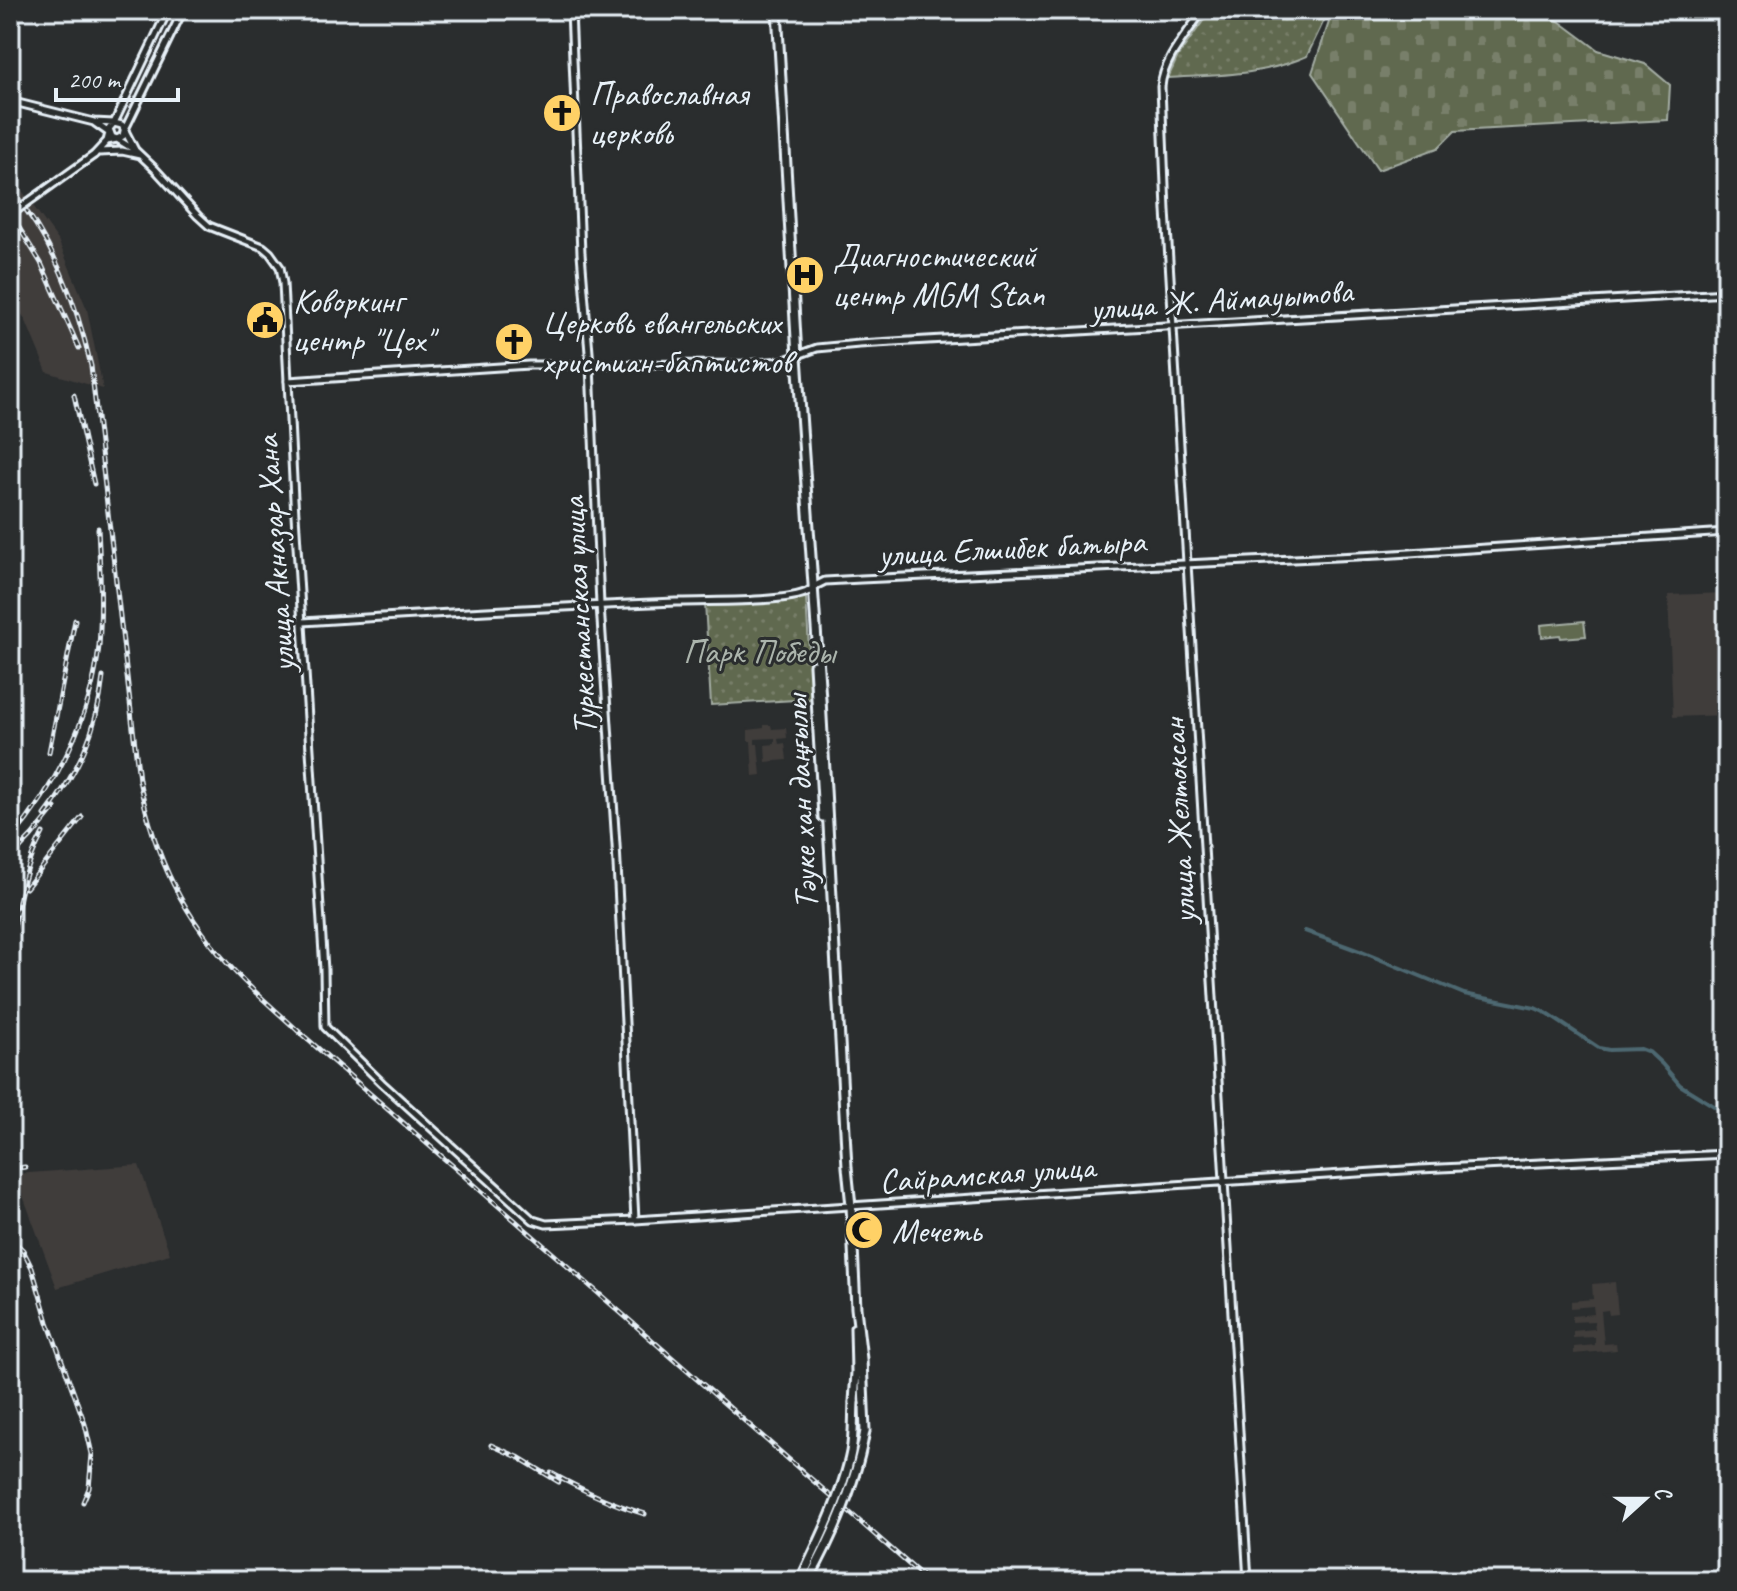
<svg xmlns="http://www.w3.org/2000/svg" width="1737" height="1591" viewBox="0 0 1737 1591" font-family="Caveat,sans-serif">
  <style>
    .built { fill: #3f3c3b }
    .green { fill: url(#green-dots); stroke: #a4ada4; stroke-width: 2 }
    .cemetery { fill: url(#cemetery-stones); stroke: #a4ada4; stroke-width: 2 }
    .pitch { fill: #616950; stroke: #a4ada4; stroke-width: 2 }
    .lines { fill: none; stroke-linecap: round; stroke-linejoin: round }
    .canal { stroke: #4d6871; stroke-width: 4 }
    .tertiary-casing { stroke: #e8f1f8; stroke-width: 11 }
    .secondary-casing { stroke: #e8f1f8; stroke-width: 11 }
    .primary-casing { stroke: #e8f1f8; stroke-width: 13 }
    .tertiary { stroke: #2a2d2e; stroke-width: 5 }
    .secondary { stroke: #2a2d2e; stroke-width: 5 }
    .primary { stroke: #2a2d2e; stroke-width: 7 }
    .rail-casing { stroke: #e8f1f8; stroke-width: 5 }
    .rail { stroke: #2a2d2e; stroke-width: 2; stroke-dasharray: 6; stroke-linecap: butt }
    .secondary-bridge-casing { stroke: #e8f1f8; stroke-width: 11; stroke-linecap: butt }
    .primary-bridge-casing { stroke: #e8f1f8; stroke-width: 13; stroke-linecap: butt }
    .secondary-bridge { stroke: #2a2d2e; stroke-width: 5 }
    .primary-bridge { stroke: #2a2d2e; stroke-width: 7 }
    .labels { text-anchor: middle; stroke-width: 6; stroke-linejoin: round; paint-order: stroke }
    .poi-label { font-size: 34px; fill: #e8f1f8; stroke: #2a2d2e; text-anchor: start }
    .street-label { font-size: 34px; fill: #e8f1f8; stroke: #2a2d2e }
    .park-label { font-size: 34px; fill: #abb4ac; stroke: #2a2d2e }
  </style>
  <defs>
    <pattern id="green-dots" width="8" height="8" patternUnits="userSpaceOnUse" patternTransform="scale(2)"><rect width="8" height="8" fill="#616950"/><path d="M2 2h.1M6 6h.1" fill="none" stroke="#787f6a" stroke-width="1.8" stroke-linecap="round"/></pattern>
    <pattern id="cemetery-stones" width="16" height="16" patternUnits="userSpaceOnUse" patternTransform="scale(2)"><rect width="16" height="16" fill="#616950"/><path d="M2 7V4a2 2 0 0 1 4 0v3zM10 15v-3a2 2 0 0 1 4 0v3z" fill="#787f6a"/></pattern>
  </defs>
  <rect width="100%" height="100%" fill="#2a2d2e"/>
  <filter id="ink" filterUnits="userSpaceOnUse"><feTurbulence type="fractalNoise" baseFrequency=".0125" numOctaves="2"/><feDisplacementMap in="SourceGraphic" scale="16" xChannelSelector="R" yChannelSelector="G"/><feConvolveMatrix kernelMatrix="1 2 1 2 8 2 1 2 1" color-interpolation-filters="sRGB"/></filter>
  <g filter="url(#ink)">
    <!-- built -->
    <path class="built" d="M10 174 58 240 87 309 103 389 47 372 25 319 10 298Z
      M1726 593 1727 715 1673 717 1668 595Z
      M764 725H771L772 729 786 728 787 738 778 739 779 744 785 743 787 760 766 762 765 745 775 744V738L755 739V744H758L761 775 753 776 751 741H748V730L764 728Z
      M139 1165 170 1254 57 1288 15 1174Z
      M1615 1282 1618 1314 1609 1315 1608 1310 1601 1311 1604 1344 1616 1343 1617 1350 1574 1354V1347L1595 1345V1337L1573 1338V1331L1595 1329 1594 1321 1572 1322V1316L1594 1314 1593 1306 1571 1308V1301L1593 1299 1592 1284Z"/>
    <!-- green -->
    <path class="green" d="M1211 10H1329L1307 56C1263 76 1215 75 1168 78L1178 56Z
      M806 597 812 699 711 705 705 603Z"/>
    <!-- cemetery -->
    <path class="cemetery" d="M1333 10H1534L1559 21 1598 50 1645 64 1670 85 1668 120 1455 131 1438 148 1378 170 1312 73Z"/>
    <!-- pitch -->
    <path class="pitch" d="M1584 621 1586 636 1561 638 1560 635 1542 637 1541 625Z"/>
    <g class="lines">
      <!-- canal -->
      <path class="canal" d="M1305 931 1362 952 1464 994 1535 1008 1546 1013 1599 1048 1609 1050 1641 1049 1649 1052 1662 1064 1680 1085 1727 1114"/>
      <!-- tertiary casing -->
      <g class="tertiary-casing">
        <path id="tertiary" d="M571 10 581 253 590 365 600 605 616 845 635 1220
          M288 381 529 365 743 364 782 361 817 348 859 344 1727 293
          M1187 563 1166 210 1161 87C1163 59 1188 33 1203 10
          M303 622C427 614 551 607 676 602 704 601 789 603 809 591"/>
      </g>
      <!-- secondary casing -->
      <g class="secondary-casing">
        <path id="secondary" d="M1712 10 1727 24
          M10 101 94 122 114 123 168 10
          M107 141 117 139 136 151 155 169 198 216 209 226 263 247 270 253 280 267 283 283 294 499 324 970 325 1027 382 1083 533 1220 546 1224 635 1220 1420 1169 1727 1154
          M135 150 122 125 114 123 109 129 112 137 117 139 123 136 124 131 183 10
          M99 152 122 151 140 155
          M94 155 107 141 109 133 95 123
          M1187 563 1248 1581
          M809 591 817 585 825 581 861 579 1379 555 1727 532"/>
      </g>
      <!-- primary casing -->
      <g class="primary-casing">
        <path id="primary" d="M777 10 797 356 821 699 847 1167 851 1206 856 1308 862 1359 865 1431
          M814 665 823 817
          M854 1402 856 1372 855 1328"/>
      </g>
      <!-- tertiary -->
      <use href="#tertiary" class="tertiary"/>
      <!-- secondary -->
      <use href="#secondary" class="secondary"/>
      <!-- primary -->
      <use href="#primary" class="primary"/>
      <!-- rail casing -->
      <g class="rail-casing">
        <path id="rail" d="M10 189C53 241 76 300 91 366L139 780C155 859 183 917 238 975 257 995 278 1012 297 1030L928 1581
          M10 213 41 263 79 348
          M74 395 94 484
          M49 752 75 620
          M45 815C78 772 97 732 103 677
          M10 841C55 788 92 717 99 646 102 607 100 567 98 528
          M10 859 32 836 55 808
          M26 888 82 817
          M10 950C17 910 23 869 43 833
          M10 1169 25 1167
          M10 1238 23 1250 32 1268 48 1322 85 1424 92 1454 89 1488 83 1502
          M491 1445 518 1457 559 1482
          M551 1473C582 1490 611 1504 645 1514"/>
      </g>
      <!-- rail -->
      <use href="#rail" class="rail"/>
      <!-- secondary-bridge casing -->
      <g class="secondary-bridge-casing">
        <path id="secondary-bridge" d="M10 215 94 155"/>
      </g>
      <!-- primary-bridge casing -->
      <g class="primary-bridge-casing">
        <path id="primary-bridge" d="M800 1581C818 1544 843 1493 851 1452 854 1436 853 1418 854 1402
          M808 1581C834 1534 856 1484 865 1431"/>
      </g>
      <!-- secondary-bridge -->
      <use href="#secondary-bridge" class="secondary-bridge"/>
      <!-- primary-bridge -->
      <use href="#primary-bridge" class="primary-bridge"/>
    </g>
  </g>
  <!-- icons -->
  <defs>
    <g id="church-disc" transform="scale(2)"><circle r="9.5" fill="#ffd166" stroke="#2a2d2e"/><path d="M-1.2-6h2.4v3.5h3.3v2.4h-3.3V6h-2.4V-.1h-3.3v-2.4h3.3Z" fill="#111"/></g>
    <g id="hospital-disc" transform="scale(2)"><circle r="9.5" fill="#ffd166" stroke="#2a2d2e"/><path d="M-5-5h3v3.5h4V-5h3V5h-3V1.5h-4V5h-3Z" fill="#111"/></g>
    <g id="civic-disc" transform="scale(2)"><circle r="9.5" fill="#ffd166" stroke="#2a2d2e"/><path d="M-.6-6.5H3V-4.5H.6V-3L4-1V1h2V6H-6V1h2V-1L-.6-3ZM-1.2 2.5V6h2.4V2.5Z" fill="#111"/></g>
    <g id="mosque-disc" transform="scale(2)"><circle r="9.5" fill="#ffd166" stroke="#2a2d2e"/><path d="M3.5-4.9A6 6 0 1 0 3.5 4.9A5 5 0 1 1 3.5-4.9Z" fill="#111"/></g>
  </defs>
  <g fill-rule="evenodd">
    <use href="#church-disc" x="562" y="113"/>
    <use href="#hospital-disc" x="805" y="275"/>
    <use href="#civic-disc" x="265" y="320"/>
    <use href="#church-disc" x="514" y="342"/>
    <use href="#mosque-disc" x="864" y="1230"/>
  </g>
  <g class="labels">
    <!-- poi labels -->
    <g class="poi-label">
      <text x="590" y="105">Православная<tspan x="590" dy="39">церковь</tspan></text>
      <text x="833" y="267">Диагностический<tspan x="833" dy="39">центр MGM Stan</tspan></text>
      <text x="293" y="312">Коворкинг<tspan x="293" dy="39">центр "Цех"</tspan></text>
      <text x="542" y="334">Церковь евангельских<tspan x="542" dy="39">христиан-баптистов</tspan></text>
      <text x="892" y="1242">Мечеть</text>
    </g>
    <!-- street labels -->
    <g class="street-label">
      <text transform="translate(1221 299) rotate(-4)" y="12">улица Ж. Аймауытова</text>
      <text transform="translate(1012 547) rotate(-3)" y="12">улица Елшибек батыра</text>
      <text transform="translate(274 554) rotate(-94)" y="12">улица Акназар Хана</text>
      <text transform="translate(578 616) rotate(-93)" y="12">Туркестанская улица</text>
      <text transform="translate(800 802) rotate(-93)" y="12">Тәуке хан даңғылы</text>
      <text transform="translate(1178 821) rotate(-93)" y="12">улица Желтоксан</text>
      <text transform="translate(987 1173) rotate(-4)" y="12">Сайрамская улица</text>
    </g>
    <!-- park labels -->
    <g class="park-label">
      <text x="759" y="663">Парк Победы</text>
    </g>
  </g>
  <!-- margin -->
  <rect width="1737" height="1591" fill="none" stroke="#2a2d2e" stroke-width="40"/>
  <rect x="20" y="20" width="1697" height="1551" fill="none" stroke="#e8f1f8" stroke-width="3" filter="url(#ink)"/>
  <!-- north arrow -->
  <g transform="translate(1645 1499) rotate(69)" stroke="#2a2d2e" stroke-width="6" paint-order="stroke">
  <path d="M0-6L14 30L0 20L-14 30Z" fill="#e8f1f8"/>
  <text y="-12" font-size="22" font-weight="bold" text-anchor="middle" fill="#e8f1f8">С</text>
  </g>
  <!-- scale -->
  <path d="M56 88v12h122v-12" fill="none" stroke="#e8f1f8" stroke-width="4"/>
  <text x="68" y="88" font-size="24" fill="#e8f1f8" stroke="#2a2d2e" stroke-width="6" paint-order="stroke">200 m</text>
</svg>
